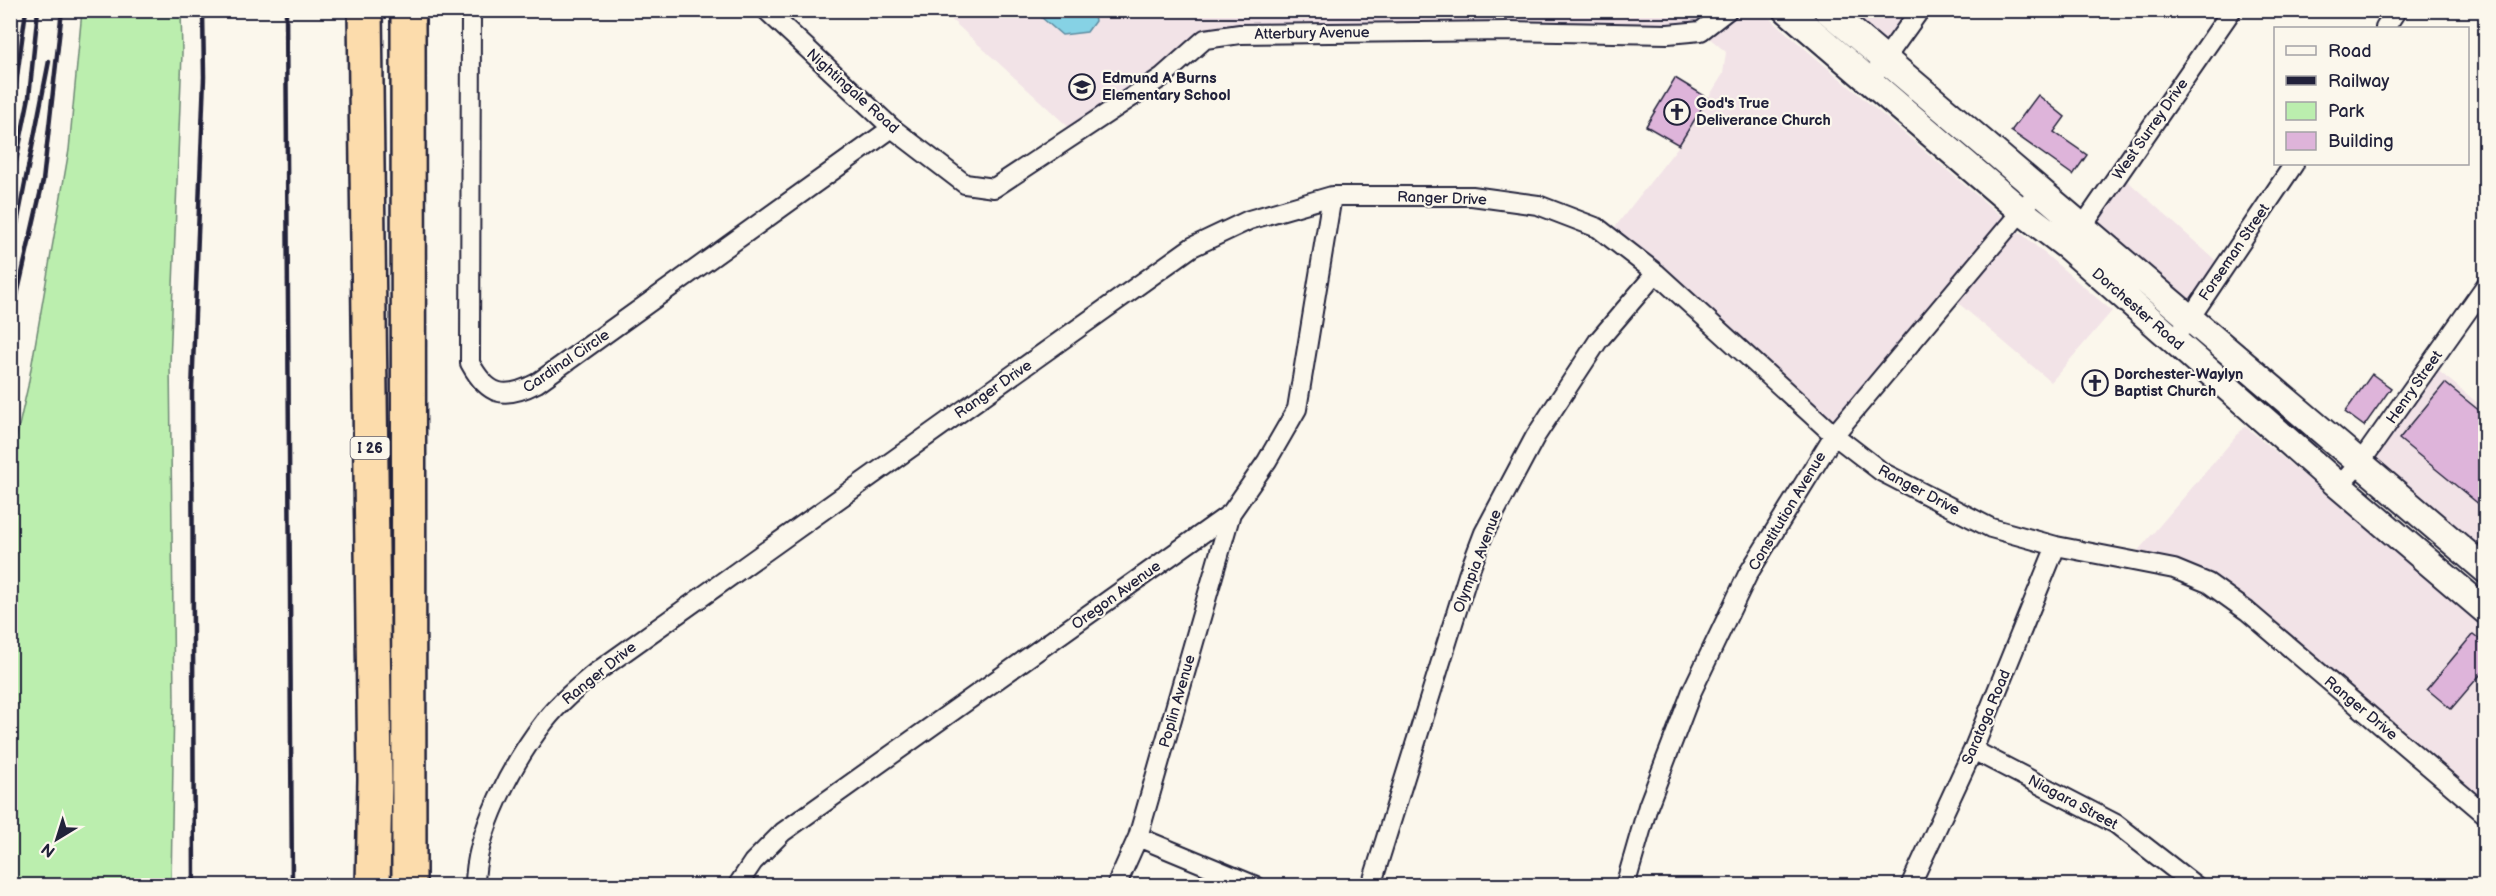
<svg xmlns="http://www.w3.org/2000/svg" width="2496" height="896" viewBox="0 0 2496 896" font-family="'Balsamiq Sans',sans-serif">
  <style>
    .built { fill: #f2e3e7 }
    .green { fill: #bbeeae; stroke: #6e8874; stroke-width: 1.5 }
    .water { fill: #86d2e5; stroke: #5e8ca1; stroke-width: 1.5 }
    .building { fill: #deb4da; stroke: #22223b; stroke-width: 1.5 }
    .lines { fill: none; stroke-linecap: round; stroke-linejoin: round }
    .minor-casing { stroke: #22223b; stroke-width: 22 }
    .secondary-casing { stroke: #22223b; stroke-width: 30 }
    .motorway-casing { stroke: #22223b; stroke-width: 38 }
    .minor { stroke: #fbf7ec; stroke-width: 18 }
    .secondary { stroke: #fbf7ec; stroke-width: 26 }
    .motorway { stroke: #fcdcac; stroke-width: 33 }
    .rail { stroke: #22223b; stroke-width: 4.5 }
    .labels { text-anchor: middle; stroke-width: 4.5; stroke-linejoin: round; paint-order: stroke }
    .shield { fill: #fbf7ec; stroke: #636270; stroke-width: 1.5 }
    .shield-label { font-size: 14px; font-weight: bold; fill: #22223b }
    .street-label { font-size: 15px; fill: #22223b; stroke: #fbf7ec }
    .poi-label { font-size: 15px; font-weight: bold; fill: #22223b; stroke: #fbf7ec; text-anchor: start }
  </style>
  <rect width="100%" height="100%" fill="#fbf7ec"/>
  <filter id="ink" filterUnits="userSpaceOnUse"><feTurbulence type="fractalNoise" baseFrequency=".0167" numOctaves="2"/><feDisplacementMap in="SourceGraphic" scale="12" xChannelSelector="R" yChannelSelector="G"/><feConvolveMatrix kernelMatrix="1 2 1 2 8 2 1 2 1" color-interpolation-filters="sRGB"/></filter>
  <g filter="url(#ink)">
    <!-- built -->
    <path class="built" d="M942 11H1761L2112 311 2051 382 1950 296 1834 435 1608 236 1677 148 1723 74 1726 52 1701 31 1205 39 1076 134Z
      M1850 11H1920L1893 48Z
      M2120 174 2224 268 2197 307 2090 217Z
      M2430 364 2485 409V554L2367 452Z
      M2245 426 2485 627V815L2208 583 2130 560Z"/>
    <!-- green -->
    <path class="green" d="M82 11H181L182 53 170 363 174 700 171 885H11V461L28 386 69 150Z"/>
    <!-- water -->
    <path class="water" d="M1034 11H1093L1095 21 1087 32 1062 35Z"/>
    <!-- building -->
    <path class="building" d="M1675 78 1708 98 1679 145 1646 126Z
      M2038 95 2065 117 2054 132 2087 155 2073 175 2011 131Z
      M2372 374 2391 388 2364 426 2345 412Z
      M2445 383 2486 416V510L2399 439Z
      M2473 634 2486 644V668L2451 709 2427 689Z"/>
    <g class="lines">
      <!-- minor casing -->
      <g class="minor-casing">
        <path id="minor" d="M471 10 470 363C488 396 504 400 537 383L892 128
          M766 10 892 128 965 184 994 188 1162 77 1205 39 1240 34 1509 31 1668 34 1701 31 1728 10
          M2385 28 2397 10
          M1870 80 1920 10
          M2076 236 2232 10
          M2184 327 2294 164
          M2339 486 2360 463 2486 285
          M1973 750 2116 824 2196 886
          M1138 837 1256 886
          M475 886C475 832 513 762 545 721 559 703 577 688 595 673L1192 247 1249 220 1332 196H1472L1538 205 1598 228 1656 273 1834 435 1882 472 1991 528 2056 546 2174 569 2208 583 2247 611 2486 815
          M737 886 753 862 783 832 1231 513 1267 461 1297 409 1332 196
          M1116 886 1138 837 1231 513
          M1371 886 1468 575 1484 533 1535 437 1598 341 1656 273
          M1625 886 1648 806 1692 691 1748 574 1834 435 2039 190
          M1910 886 1973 750 2056 546"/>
      </g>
      <!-- secondary casing -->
      <g class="secondary-casing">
        <path id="secondary" d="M1787 10 2021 211 2068 247 2339 486 2486 611
          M1827 10 2486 570"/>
      </g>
      <!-- motorway casing -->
      <g class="motorway-casing">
        <path id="motorway" d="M365 10 375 779 373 886
          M408 10 409 886"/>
      </g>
      <!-- minor -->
      <use href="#minor" class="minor"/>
      <!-- secondary -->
      <use href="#secondary" class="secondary"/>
      <!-- motorway -->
      <use href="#motorway" class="motorway"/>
      <!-- rail -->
      <path class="rail" d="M286 10 292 886
        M10 128 26 10
        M10 191 29 97 38 10
        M10 259 49 61
        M10 326 43 181 62 10
        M194 886 192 392 204 77 203 10"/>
    </g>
  </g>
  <!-- icons -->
  <defs>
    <g id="school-ring" transform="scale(1.35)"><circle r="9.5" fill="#fbf7ec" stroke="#22223b" stroke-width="1.5"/><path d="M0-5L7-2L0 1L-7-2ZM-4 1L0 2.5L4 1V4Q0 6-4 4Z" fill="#22223b"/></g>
    <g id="church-ring" transform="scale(1.35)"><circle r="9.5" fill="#fbf7ec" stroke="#22223b" stroke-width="1.5"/><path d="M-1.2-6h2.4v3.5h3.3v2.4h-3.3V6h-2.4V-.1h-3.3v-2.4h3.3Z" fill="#22223b"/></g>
  </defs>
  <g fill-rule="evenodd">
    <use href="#school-ring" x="1082" y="87"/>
    <use href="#church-ring" x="1677" y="112"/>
    <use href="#church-ring" x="2095" y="383"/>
  </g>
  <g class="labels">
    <!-- shield labels -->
    <rect class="shield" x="350.5" y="437" width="39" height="22" rx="4.5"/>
    <g class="shield-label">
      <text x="370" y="453">I 26</text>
    </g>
    <!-- street labels -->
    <g class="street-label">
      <text transform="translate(1312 33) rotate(-1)" y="5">Atterbury Avenue</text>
      <text transform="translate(853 91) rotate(42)" y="5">Nightingale Road</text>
      <text transform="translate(2150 129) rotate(-55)" y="5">West Surrey Drive</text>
      <text transform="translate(1442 198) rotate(2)" y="5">Ranger Drive</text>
      <text transform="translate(2234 252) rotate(-56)" y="5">Forseman Street</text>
      <text transform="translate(2138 309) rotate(41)" y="5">Dorchester Road</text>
      <text transform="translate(566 361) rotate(-34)" y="5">Cardinal Circle</text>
      <text transform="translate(2414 387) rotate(-55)" y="5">Henry Street</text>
      <text transform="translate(993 389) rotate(-35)" y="5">Ranger Drive</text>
      <text transform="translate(1919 490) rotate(28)" y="5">Ranger Drive</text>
      <text transform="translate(1787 511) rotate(-59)" y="5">Constitution Avenue</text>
      <text transform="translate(1477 561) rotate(-69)" y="5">Olympia Avenue</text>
      <text transform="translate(1116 595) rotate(-36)" y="5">Oregon Avenue</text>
      <text transform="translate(599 673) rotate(-39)" y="5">Ranger Drive</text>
      <text transform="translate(1177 701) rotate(-74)" y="5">Poplin Avenue</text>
      <text transform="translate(2361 708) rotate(40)" y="5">Ranger Drive</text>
      <text transform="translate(1986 717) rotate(-67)" y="5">Saratoga Road</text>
      <text transform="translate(2073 802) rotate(28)" y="5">Niagara Street</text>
    </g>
    <!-- poi labels -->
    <g class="poi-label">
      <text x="1102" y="83">Edmund A Burns<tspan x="1102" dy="17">Elementary School</tspan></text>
      <text x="1696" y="108">God's True<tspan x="1696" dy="17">Deliverance Church</tspan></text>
      <text x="2114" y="379">Dorchester-Waylyn<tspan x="2114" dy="17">Baptist Church</tspan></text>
    </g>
  </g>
  <!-- margin -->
  <rect width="2496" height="896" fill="none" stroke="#fbf7ec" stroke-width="36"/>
  <rect x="18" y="18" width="2460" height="860" fill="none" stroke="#22223b" stroke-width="2" filter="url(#ink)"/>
  <!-- legend -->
  <rect x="2274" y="27" width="195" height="138" fill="#fbf7ec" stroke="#a4a2a5" stroke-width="1.5"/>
  <rect x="2286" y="46" width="30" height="9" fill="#fbf7ec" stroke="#a4a2a5" stroke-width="1.5"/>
  <text x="2328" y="57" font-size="18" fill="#22223b">Road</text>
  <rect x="2286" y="76" width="30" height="9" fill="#22223b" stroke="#a4a2a5" stroke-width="1.5"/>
  <text x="2328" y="87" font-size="18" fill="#22223b">Railway</text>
  <rect x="2286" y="102" width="30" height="18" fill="#bbeeae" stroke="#a4a2a5" stroke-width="1.5"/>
  <text x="2328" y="117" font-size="18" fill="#22223b">Park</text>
  <rect x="2286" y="132" width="30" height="18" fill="#deb4da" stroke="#a4a2a5" stroke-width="1.5"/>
  <text x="2328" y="147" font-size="18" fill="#22223b">Building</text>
  <!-- north arrow -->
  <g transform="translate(57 839) rotate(218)" stroke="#fbf7ec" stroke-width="4.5" paint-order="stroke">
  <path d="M0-4.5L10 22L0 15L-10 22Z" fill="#22223b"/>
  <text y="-9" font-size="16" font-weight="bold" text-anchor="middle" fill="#22223b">N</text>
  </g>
</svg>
